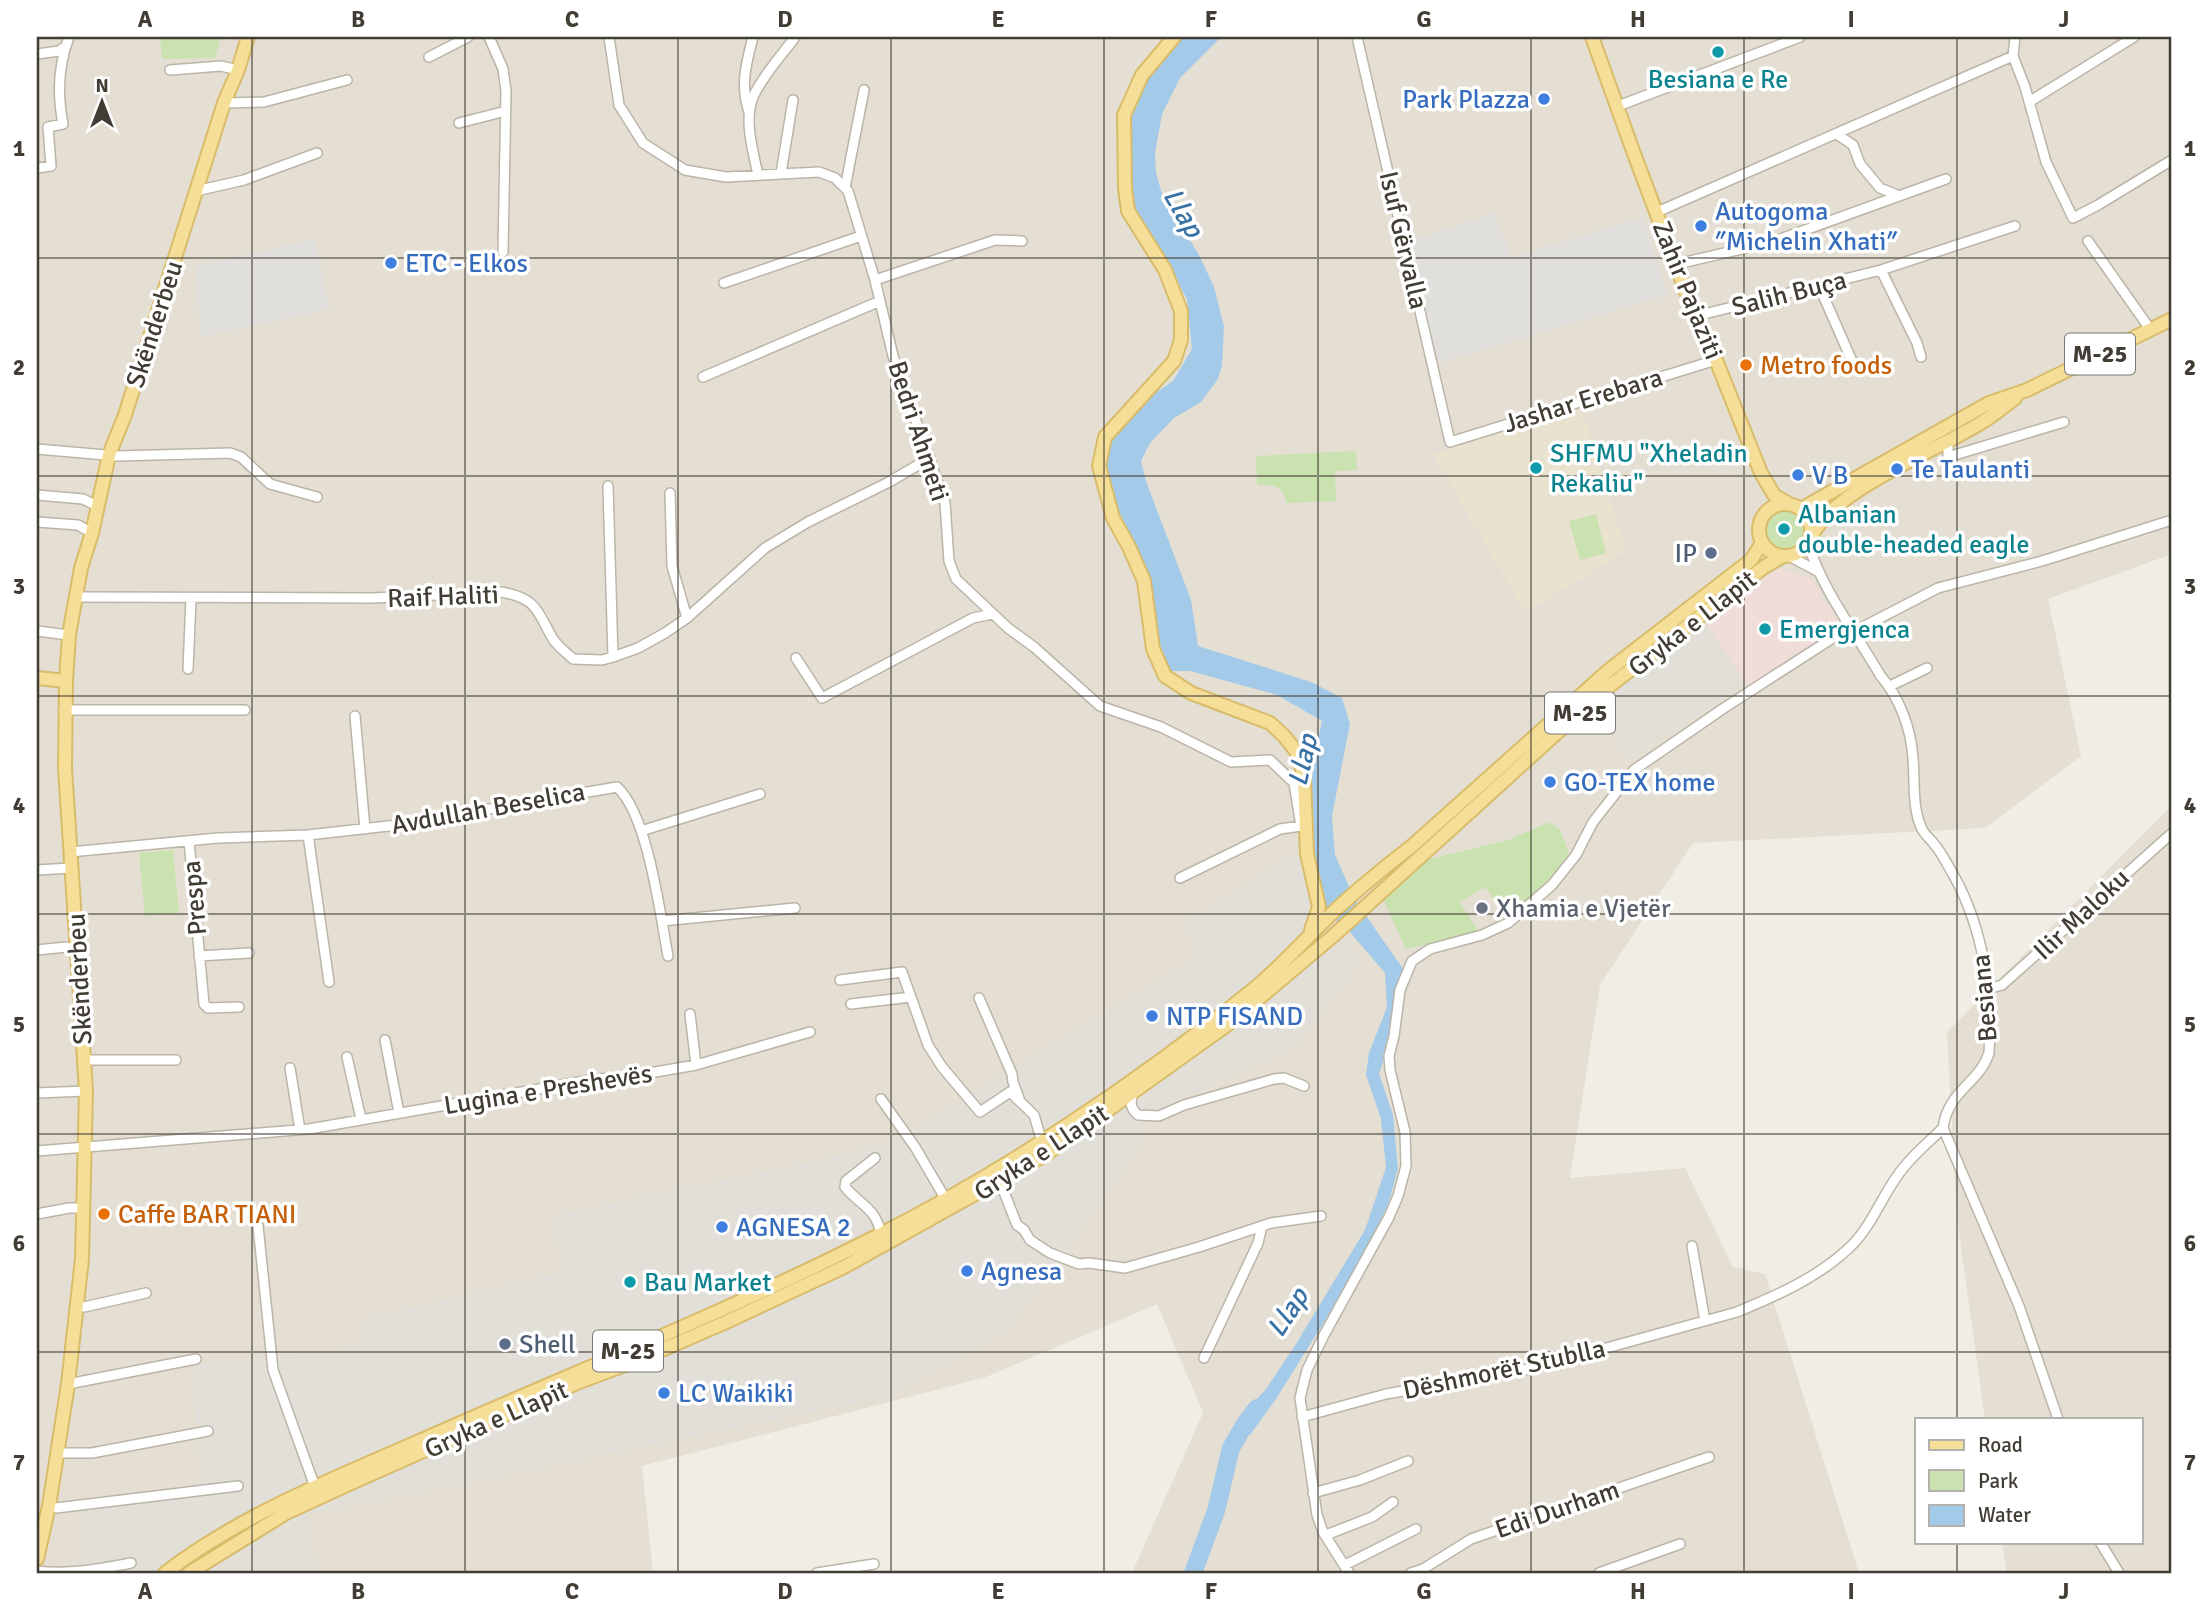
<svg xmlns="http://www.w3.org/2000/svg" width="2209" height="1610" viewBox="0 0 2209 1610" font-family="Signika,sans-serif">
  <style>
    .residential { fill: #e4dfd2 }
    .industrial { fill: #e2dfd9 }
    .education { fill: #e8e2cf }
    .medical { fill: #f0dcd8 }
    .green { fill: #c9e2b0 }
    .parking { fill: #e1dfdc }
    .water { fill: #a4cae9 }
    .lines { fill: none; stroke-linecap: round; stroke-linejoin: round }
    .river { stroke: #a4cae9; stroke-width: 18 }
    .minor-casing { stroke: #bbb5a8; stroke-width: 12 }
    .major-casing { stroke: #d8bc6a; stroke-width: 16 }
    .minor { stroke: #fff; stroke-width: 9 }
    .major { stroke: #f5df98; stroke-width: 12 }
    .grid { fill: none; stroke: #423d34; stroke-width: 2; stroke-opacity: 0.55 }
    .culture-dot { fill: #0f9aa8; stroke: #fff; stroke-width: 2.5 }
    .shop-dot { fill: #3f7fe0; stroke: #fff; stroke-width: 2.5 }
    .food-dot { fill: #e8710a; stroke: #fff; stroke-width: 2.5 }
    .service-dot { fill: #5c6f8a; stroke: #fff; stroke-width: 2.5 }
    .worship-dot { fill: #6b7280; stroke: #fff; stroke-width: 2.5 }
    .labels { text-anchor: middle; stroke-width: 7; stroke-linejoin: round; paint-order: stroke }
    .shield { fill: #fff; stroke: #7b7771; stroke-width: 2 }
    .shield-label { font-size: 24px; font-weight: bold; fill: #423d34 }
    .culture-label { font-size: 26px; fill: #0d838f; stroke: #fff; text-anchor: start }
    .shop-label { font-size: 26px; fill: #366cbe; stroke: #fff; text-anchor: start }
    .street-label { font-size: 26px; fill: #423d34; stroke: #fff }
    .food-label { font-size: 26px; fill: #c56008; stroke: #fff; text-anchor: start }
    .service-label { font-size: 26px; fill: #4e5e75; stroke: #fff; text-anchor: end }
    .worship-label { font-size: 26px; fill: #5b616d; stroke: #fff; text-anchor: start }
    .water-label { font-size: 28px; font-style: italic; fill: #3871a4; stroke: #fff }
    .neatline { fill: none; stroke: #423d34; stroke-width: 2.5 }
    .grid-label { font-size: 23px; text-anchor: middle; font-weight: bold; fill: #423d34 }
  </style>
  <rect width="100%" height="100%" fill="#f0ede4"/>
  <!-- residential -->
  <path class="residential" d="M37 37H2172V554L2048 599 2081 756 1985 828 1693 843 1600 985 1570 1178 1685 1168 1733 1267 1765 1274 1859 1573H1132L1203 1413 1157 1304 986 1377 642 1466 653 1573H37Z
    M2172 805V1573H2007L2002 1542H2141V1419H1985L1957 1218 1947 1032Z"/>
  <!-- industrial -->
  <path class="industrial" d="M1703 624 1743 687 1645 747 1629 760 1592 700Z
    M1297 853 1360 962 1296 1045 1143 1117 1140 1145 1009 1328 889 1396 308 1514 316 1573H84L81 1506 202 1492 192 1365 363 1348 361 1320 564 1272 554 1216 812 1162 891 1143 1199 956 1186 923Z"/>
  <!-- education -->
  <path class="education" d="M1581 407 1626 551 1525 612 1433 454Z"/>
  <!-- medical -->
  <path class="medical" d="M1778 569 1811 579 1843 629 1750 689 1703 618Z"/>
  <!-- green -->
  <path class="green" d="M160 37H221L215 58 162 59Z
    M1356 451 1357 470 1335 471 1336 501 1286 503C1285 486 1272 484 1257 485L1256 456Z
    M1765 530a19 19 0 1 1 38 0a19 19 0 1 1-38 0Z
    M1596 514 1606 553 1580 560 1569 521Z
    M1550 822 1560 830 1569 854C1555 879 1529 899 1507 918L1503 915 1486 887 1460 902 1479 932 1406 949 1382 897 1418 862 1508 840Z
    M173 850 179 913 145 916 139 853Z"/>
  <!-- parking -->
  <path class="parking" d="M1494 213 1512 257 1643 217 1668 295 1439 363 1424 304 1413 240Z
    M315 239 330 309 201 337 195 266Z"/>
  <!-- water -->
  <path class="water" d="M1176 37H1221L1180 78 1162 114 1155 153 1156 172 1161 191 1200 257 1214 287 1224 326 1222 366 1218 379 1201 402 1174 418 1150 443 1141 461 1146 481 1191 600 1198 646 1311 682 1342 698 1350 724 1332 816 1335 855 1355 900 1406 973 1407 988 1379 1074 1393 1115 1398 1168 1389 1202 1374 1236 1339 1298 1276 1399 1250 1435 1240 1418 1266 1389 1296 1344 1365 1230 1386 1167 1381 1119 1366 1075 1369 1053 1387 1007 1385 973 1349 931 1326 912 1310 864 1307 824 1315 752 1322 721 1277 695 1190 671H1169L1157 641 1153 596 1142 559 1109 490 1105 459 1111 440 1123 421 1138 405 1173 381 1192 349 1187 299 1128 196 1127 110 1134 95Z"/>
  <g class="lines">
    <!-- river -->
    <path class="river" d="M1193 1573 1216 1511 1231 1448 1245 1424 1257 1408"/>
    <!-- minor casing -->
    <g class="minor-casing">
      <path id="minor" d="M489 37 503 69 506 91 503 252
        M609 37 619 105 643 143 685 170 726 177 819 172 835 178 848 191 875 280 893 356 945 503 949 561 956 579 1008 628 1034 647 1100 706 1161 727 1231 762 1270 760 1294 783 1301 826 1280 829 1180 878
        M1357 37 1450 442 1716 360
        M2015 37 2013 56 2025 87 2046 162 2073 218 2098 205 2172 160
        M37 54 59 51 66 46
        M429 57 468 37
        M170 70 221 66 238 70
        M2029 102 2134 37
        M224 103 264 102 347 80
        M1618 106 1800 37
        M749 112C740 85 746 64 753 37
        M459 123 506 111
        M1838 135 1853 145 1860 164 1880 188 1897 195
        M37 168 51 166 48 127 63 124C57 94 58 66 69 37
        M781 173 793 100
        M758 175C753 151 743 118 754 95 764 74 782 55 795 37
        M845 188 864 90
        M196 191 244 180 317 153
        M1657 212 2013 56
        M2088 241 2150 329
        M1677 264 1772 242 1946 179
        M1881 270 1917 343 1921 357
        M875 280 995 240 1022 241
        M724 283 861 236
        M1819 286 1852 361
        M1696 316 1881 270 2015 226
        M703 377 880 301
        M1948 440V457L2064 422
        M37 449 117 456 230 453 241 457 270 484 317 497
        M608 486 613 657
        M670 493 672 566 687 618
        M37 495 83 499 97 506
        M37 522 78 525 92 533
        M1808 543C1822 590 1856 633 1880 675 1900 698 1911 729 1913 758 1915 781 1912 806 1921 827 1924 835 1930 838 1934 844 1942 853 1948 866 1954 876 1983 928 1993 994 1989 1053 1979 1084 1948 1090 1943 1128L2019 1306 2058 1419
        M1789 556 1819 572
        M75 597 372 598 501 592C538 598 537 612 553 639 558 647 567 653 573 659L602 660 613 657 638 648 665 633 687 618 765 548 808 522 889 482 930 458
        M37 631 69 635
        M796 658 822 698 973 618 992 614
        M188 669 191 599
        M1890 686 1927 668
        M64 710H245
        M355 716 365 829
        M641 831 760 794
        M308 835 329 982
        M189 841 204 1004 208 1008 239 1007
        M70 852 218 838 308 835 397 825 617 787C648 815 660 914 668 956
        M37 870 71 868
        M662 921 795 908
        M37 950 66 947 78 950
        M199 956 249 953
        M840 980 902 972 928 1045 942 1067 980 1112 1010 1092 1034 1115 1042 1142
        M1987 989 2002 985 2172 833
        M979 998 1012 1074 1013 1082 1019 1098
        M851 1004 911 997
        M690 1014 696 1065
        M385 1040 399 1113
        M347 1057 361 1119
        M84 1058 90 1060H176
        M290 1068 300 1130
        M1133 1092C1130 1103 1130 1108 1138 1115L1159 1116 1184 1105 1274 1079 1284 1078 1304 1086
        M37 1093 86 1091
        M881 1099 915 1147 945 1198
        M37 1151 309 1129 596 1079 620 1078 696 1065 810 1032
        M875 1158 846 1181 845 1187C860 1205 876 1208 881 1234
        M998 1182 1004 1192 1017 1225 1024 1230 1030 1240 1050 1253 1079 1264 1089 1263 1125 1268 1199 1247 1271 1223 1321 1216
        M37 1214 69 1208H83
        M258 1226 273 1370 315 1487
        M1692 1246 1705 1321
        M78 1306 84 1307 146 1293
        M1204 1358 1258 1243 1262 1226
        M68 1384 196 1359
        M1302 1417 1386 1394 1534 1368 1737 1312C1776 1296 1819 1277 1850 1247 1871 1227 1881 1198 1898 1175 1910 1157 1928 1143 1943 1128
        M58 1453H92L208 1431
        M1313 1493 1360 1480 1408 1461
        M49 1506 56 1508 238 1486
        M1326 1535 1372 1517 1393 1502
        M2100 1542 2119 1573
        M1345 1565 1416 1529
        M37 1571C69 1575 100 1569 131 1563
        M817 1573 874 1564
        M1349 1573 1323 1532 1317 1515 1300 1398 1307 1370 1324 1335 1389 1217 1398 1196 1406 1166 1405 1132 1390 1070 1389 1056 1394 1036 1400 990 1412 961 1430 949 1482 935 1508 923 1552 885 1576 855 1593 822 1634 770 1724 708 1839 634 1855 631 1938 588 2042 561 2172 520
        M1411 1573 1423 1569 1471 1539 1709 1457
        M1599 1573 1680 1544"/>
    </g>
    <!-- major casing -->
    <g class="major-casing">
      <path id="major" d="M1174 37 1142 75 1124 115 1125 188 1128 211 1165 270 1181 311V340L1174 361 1105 437 1099 466 1113 518 1129 547 1144 581 1153 649 1165 676 1191 693 1270 723 1284 736 1299 755 1304 779 1307 854 1319 907 1311 930
        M1592 37 1633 151 1691 305 1716 360 1761 473 1774 495 1789 504
        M1759 530a26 26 0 1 1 52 0a26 26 0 1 1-52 0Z
        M1801 509 1989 403 2027 390 2172 319
        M1811 537C1835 488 1937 451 1984 421 1995 414 2005 406 2015 398
        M37 678 66 681
        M37 1559 49 1506 68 1384 82 1259 86 1091 65 768 66 681 69 635 81 568 92 533 109 455 125 415 224 103 238 70 248 37
        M165 1573C241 1515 330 1480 417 1442 570 1374 727 1312 877 1236 1011 1168 1138 1082 1255 988 1281 966 1299 946 1323 922 1351 894 1381 870 1412 846L1609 670 1751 560 1762 543
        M189 1573 286 1513 349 1484 579 1382 641 1359 724 1323 844 1267 1045 1155 1231 1022 1333 936 1603 691 1764 567 1783 556"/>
    </g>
    <!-- minor -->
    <use href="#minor" class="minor"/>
    <!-- major -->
    <use href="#major" class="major"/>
  </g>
  <!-- grid -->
  <path class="grid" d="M252 37V1573M465 37V1573M678 37V1573M891 37V1573M1104 37V1573M1318 37V1573M1531 37V1573M1744 37V1573M1957 37V1419M37 258H2172M37 476H2172M37 696H2172M37 914H2172M37 1134H2172M37 1352H2172M1957 1542V1573"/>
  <!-- markers -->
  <g class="culture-dot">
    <circle cx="1718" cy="52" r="7"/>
    <circle cx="1536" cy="468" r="7"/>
    <circle cx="1784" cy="529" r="7"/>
    <circle cx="1765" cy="629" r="7"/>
    <circle cx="630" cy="1282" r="7"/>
  </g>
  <g class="shop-dot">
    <circle cx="1544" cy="99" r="7"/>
    <circle cx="1701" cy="226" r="7"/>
    <circle cx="391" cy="263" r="7"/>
    <circle cx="1897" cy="469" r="7"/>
    <circle cx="1798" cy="475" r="7"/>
    <circle cx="1550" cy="782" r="7"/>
    <circle cx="1152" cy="1016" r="7"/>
    <circle cx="722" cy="1227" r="7"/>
    <circle cx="967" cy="1271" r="7"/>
    <circle cx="664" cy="1393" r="7"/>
  </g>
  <g class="food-dot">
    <circle cx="1746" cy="365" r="7"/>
    <circle cx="104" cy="1214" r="7"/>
  </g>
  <g class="service-dot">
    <circle cx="1711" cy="553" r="7"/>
    <circle cx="505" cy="1344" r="7"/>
  </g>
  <circle class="worship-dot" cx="1482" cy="908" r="7"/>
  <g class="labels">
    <!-- shield labels -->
    <g class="shield">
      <rect x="2065" y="333.5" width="70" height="41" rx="5"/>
      <rect x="1545" y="692.5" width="70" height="41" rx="5"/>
      <rect x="593" y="1330.5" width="70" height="41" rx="5"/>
    </g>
    <g class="shield-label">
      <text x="2100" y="362">M-25</text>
      <text x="1580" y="721">M-25</text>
      <text x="628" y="1359">M-25</text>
    </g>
    <!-- culture labels -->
    <g class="culture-label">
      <text x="1718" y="88" text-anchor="middle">Besiana e Re</text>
      <text x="1550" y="462">SHFMU "Xheladin<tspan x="1550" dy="30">Rekaliu"</tspan></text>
      <text x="1798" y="523">Albanian<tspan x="1798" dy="30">double-headed eagle</tspan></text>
      <text x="1779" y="638">Emergjenca</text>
      <text x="644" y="1291">Bau Market</text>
    </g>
    <!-- shop labels -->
    <g class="shop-label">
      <text x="1530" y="108" text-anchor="end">Park Plazza</text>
      <text x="1715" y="220">Autogoma<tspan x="1715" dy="30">ʺMichelin Xhatiʺ</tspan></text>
      <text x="405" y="272">ETC - Elkos</text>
      <text x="1911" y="478">Te Taulanti</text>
      <text x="1812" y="484">V B</text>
      <text x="1564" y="791">GO-TEX home</text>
      <text x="1166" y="1025">NTP FISAND</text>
      <text x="736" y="1236">AGNESA 2</text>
      <text x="981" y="1280">Agnesa</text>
      <text x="678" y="1402">LC Waikiki</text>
    </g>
    <!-- street labels -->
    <g class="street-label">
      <text transform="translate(1404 240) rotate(77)" y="9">Isuf Gërvalla</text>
      <text transform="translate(1688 290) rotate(68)" y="9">Zahir Pajaziti</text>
      <text transform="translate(1789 293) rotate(-14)" y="9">Salih Buça</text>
      <text transform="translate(154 324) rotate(-72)" y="9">Skënderbeu</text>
      <text transform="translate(1583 400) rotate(-17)" y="9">Jashar Erebara</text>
      <text transform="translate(919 431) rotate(72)" y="9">Bedri Ahmeti</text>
      <text transform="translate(443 596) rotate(-2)" y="9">Raif Haliti</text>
      <text transform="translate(1692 623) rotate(-38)" y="9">Gryka e Llapit</text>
      <text transform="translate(488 808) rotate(-10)" y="9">Avdullah Beselica</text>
      <text transform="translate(194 898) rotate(-95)" y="9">Prespa</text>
      <text transform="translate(2081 914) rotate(-43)" y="9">Ilir Maloku</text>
      <text transform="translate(79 979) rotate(-93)" y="9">Skënderbeu</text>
      <text transform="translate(1984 998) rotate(-95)" y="9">Besiana</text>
      <text transform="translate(548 1089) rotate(-9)" y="9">Lugina e Preshevës</text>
      <text transform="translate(1041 1152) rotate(-33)" y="9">Gryka e Llapit</text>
      <text transform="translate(1504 1369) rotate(-12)" y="9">Dëshmorët Stublla</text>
      <text transform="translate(496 1419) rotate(-24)" y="9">Gryka e Llapit</text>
      <text transform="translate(1557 1509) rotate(-19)" y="9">Edi Durham</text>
    </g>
    <!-- food labels -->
    <g class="food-label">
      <text x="1760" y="374">Metro foods</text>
      <text x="118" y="1223">Caffe BAR TIANI</text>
    </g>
    <!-- service labels -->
    <g class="service-label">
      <text x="1697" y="562">IP</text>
      <text x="519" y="1353" text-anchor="start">Shell</text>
    </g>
    <!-- worship labels -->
    <g class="worship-label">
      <text x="1496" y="917">Xhamia e Vjetër</text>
    </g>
    <!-- water labels -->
    <g class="water-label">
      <text transform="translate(1184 212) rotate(60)" y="10">Llap</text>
      <text transform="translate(1302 760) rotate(-77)" y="10">Llap</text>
      <text transform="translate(1287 1312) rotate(-57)" y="10">Llap</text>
    </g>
  </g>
  <!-- border -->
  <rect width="2209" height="1610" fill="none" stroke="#ffffff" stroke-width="77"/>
  <!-- legend -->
  <rect x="1915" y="1418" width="228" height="126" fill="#ffffff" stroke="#b3b1ae" stroke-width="2"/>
  <rect x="1929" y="1440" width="35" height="10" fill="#f5df98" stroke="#b3b1ae" stroke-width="2"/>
  <text x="1978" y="1452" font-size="21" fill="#423d34">Road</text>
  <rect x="1929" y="1470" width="35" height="21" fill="#c9e2b0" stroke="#b3b1ae" stroke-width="2"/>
  <text x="1978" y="1488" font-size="21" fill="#423d34">Park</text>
  <rect x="1929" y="1505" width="35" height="21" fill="#a4cae9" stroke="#b3b1ae" stroke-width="2"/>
  <text x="1978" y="1522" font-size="21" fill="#423d34">Water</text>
  <!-- north arrow -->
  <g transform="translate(102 102)" stroke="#ffffff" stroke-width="5" paint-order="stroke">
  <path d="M0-5L12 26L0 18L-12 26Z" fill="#423d34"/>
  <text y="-10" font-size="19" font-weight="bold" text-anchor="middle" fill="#423d34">N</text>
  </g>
  <rect x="38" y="38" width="2132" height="1534" class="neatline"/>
  <g class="grid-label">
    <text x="145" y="27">A</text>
    <text x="358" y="27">B</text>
    <text x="572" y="27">C</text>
    <text x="785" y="27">D</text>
    <text x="998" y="27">E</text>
    <text x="1211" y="27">F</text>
    <text x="1424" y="27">G</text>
    <text x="1638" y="27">H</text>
    <text x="1851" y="27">I</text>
    <text x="2064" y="27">J</text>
    <text x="19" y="156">1</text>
    <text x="2190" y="156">1</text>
    <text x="19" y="375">2</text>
    <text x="2190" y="375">2</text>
    <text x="19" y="594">3</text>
    <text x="2190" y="594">3</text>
    <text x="19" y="813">4</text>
    <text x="2190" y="813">4</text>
    <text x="19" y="1032">5</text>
    <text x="2190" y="1032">5</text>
    <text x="19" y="1251">6</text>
    <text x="2190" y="1251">6</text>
    <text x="19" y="1470">7</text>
    <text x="2190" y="1470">7</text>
    <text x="145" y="1599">A</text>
    <text x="358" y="1599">B</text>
    <text x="572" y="1599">C</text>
    <text x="785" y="1599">D</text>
    <text x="998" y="1599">E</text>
    <text x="1211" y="1599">F</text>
    <text x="1424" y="1599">G</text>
    <text x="1638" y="1599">H</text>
    <text x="1851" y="1599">I</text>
    <text x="2064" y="1599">J</text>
  </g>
</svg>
